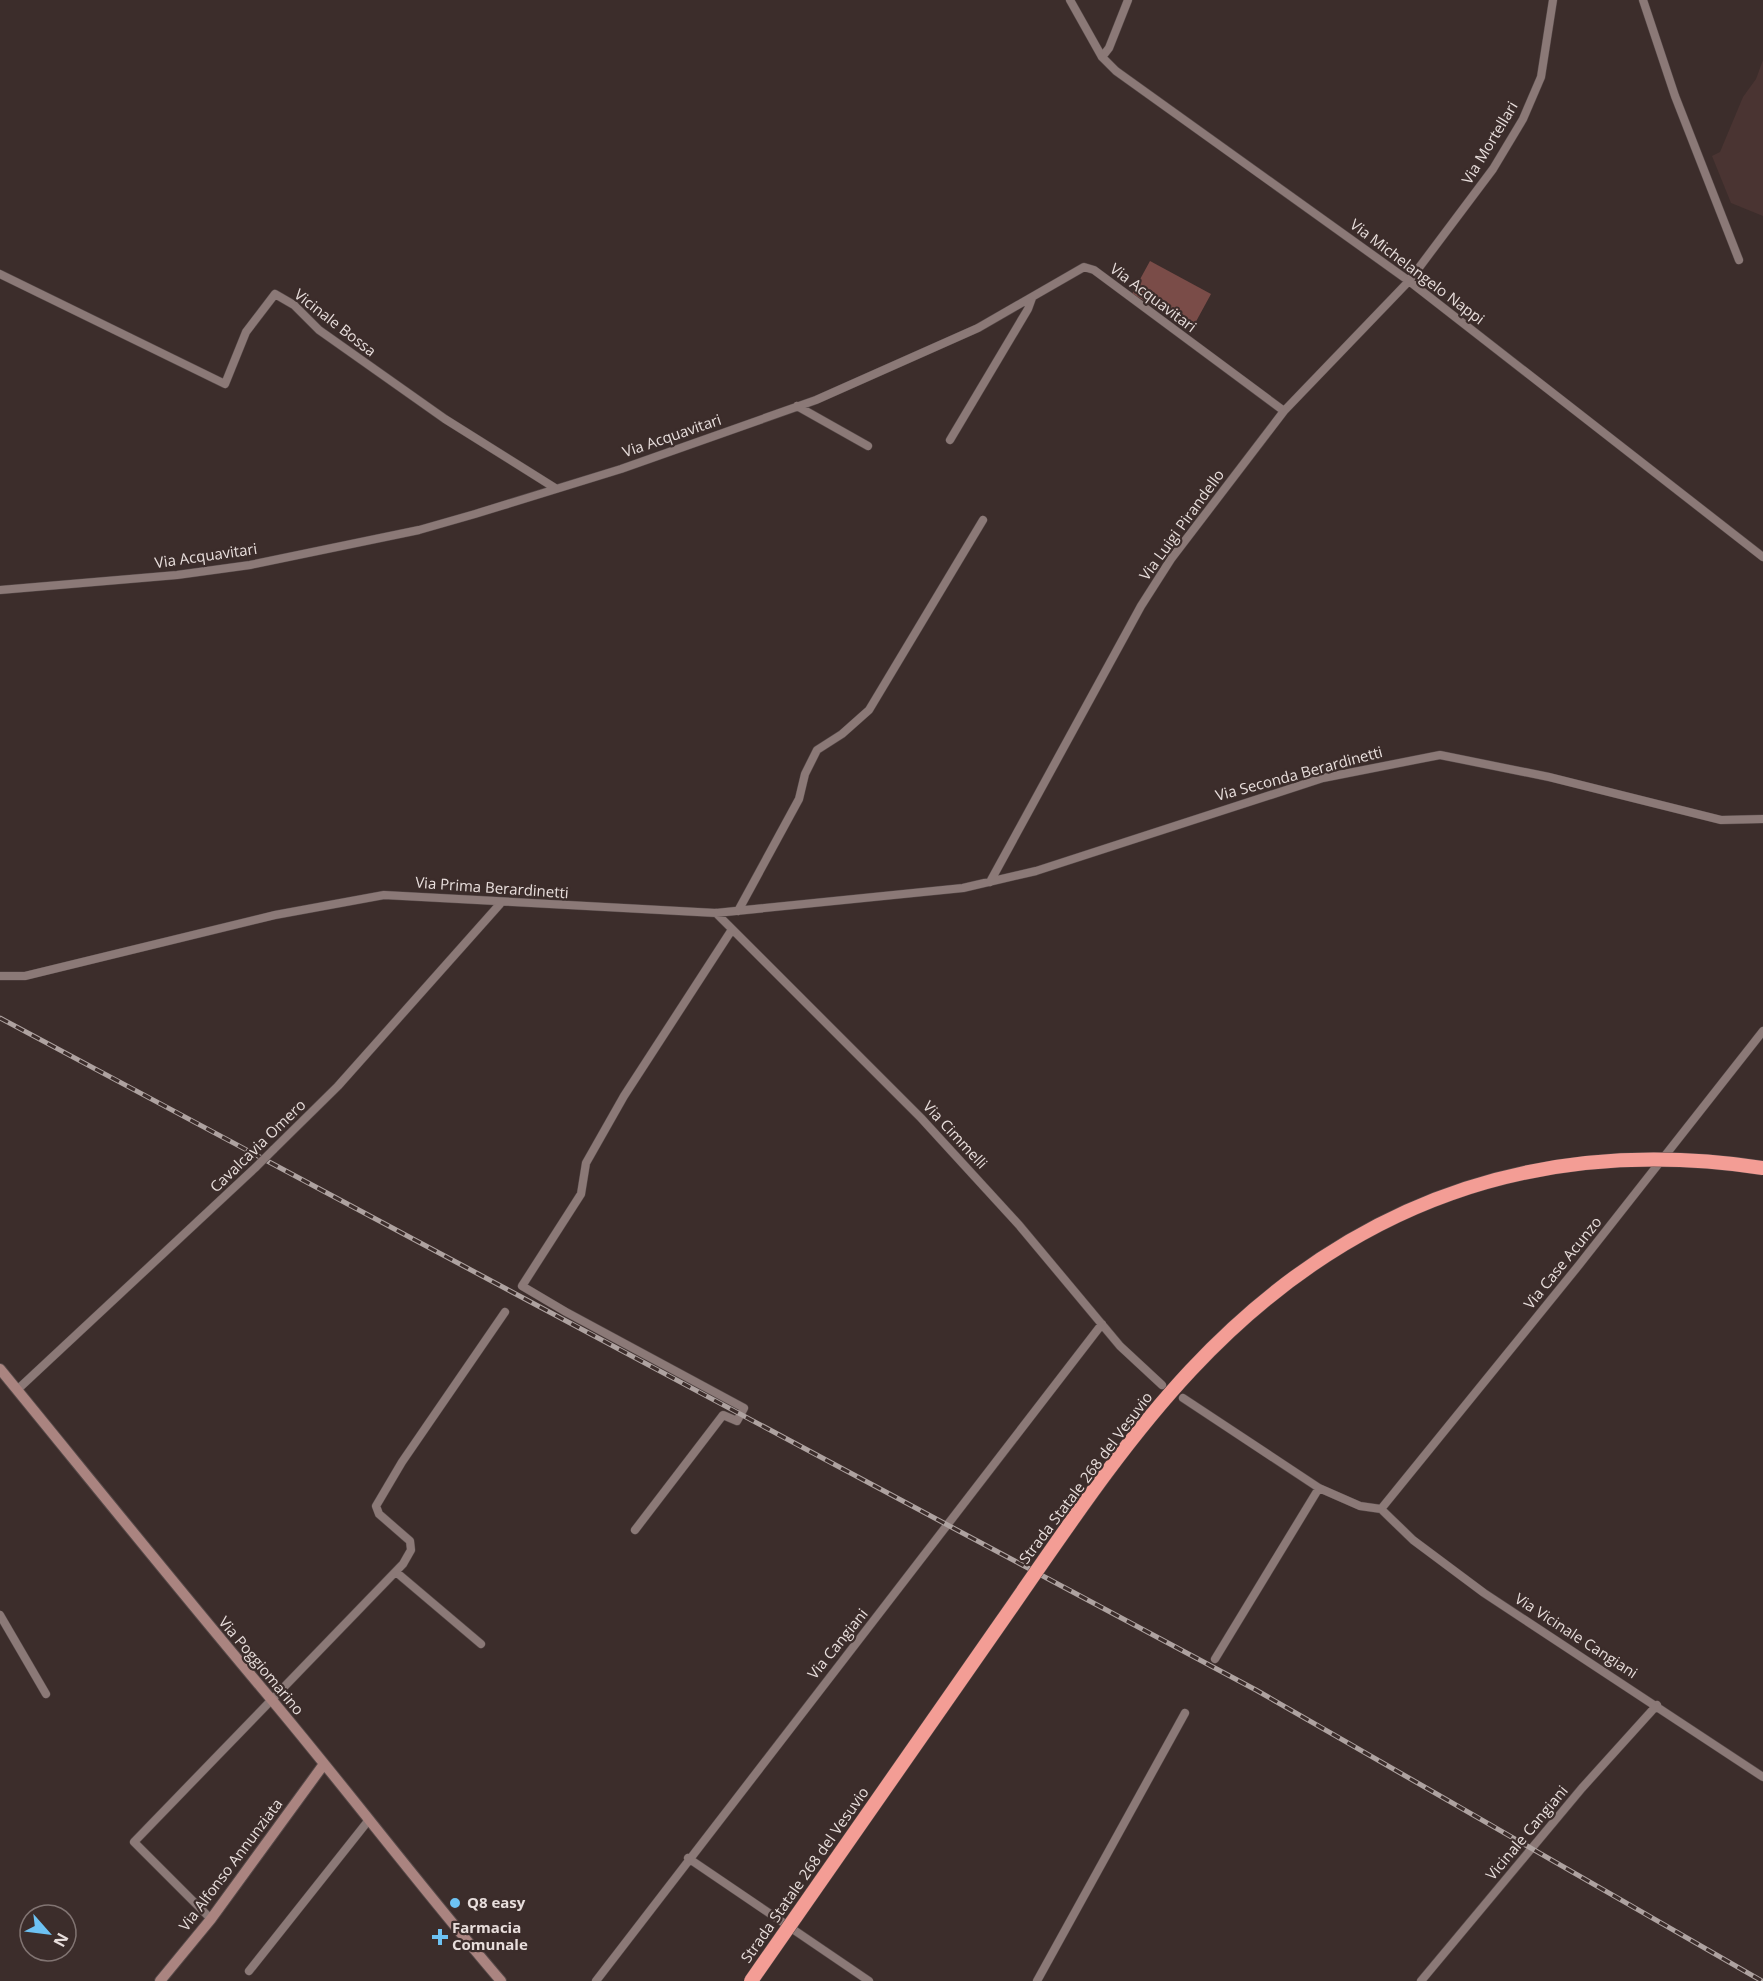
<svg xmlns="http://www.w3.org/2000/svg" width="1763" height="1981" viewBox="0 0 1763 1981" font-family="'Open Sans',sans-serif">
  <style>
    .built { fill: #4a3432 }
    .green { fill: #7a4c48 }
    .lines { fill: none; stroke-linecap: round; stroke-linejoin: round }
    .street-casing { stroke: #564948; stroke-width: 9 }
    .secondary-casing { stroke: #564948; stroke-width: 12 }
    .street { stroke: #8b7977; stroke-width: 8 }
    .secondary { stroke: #aa8480; stroke-width: 10 }
    .rail-casing { stroke: #aea2a0; stroke-width: 5 }
    .rail { stroke: #3c2d2b; stroke-width: 3; stroke-dasharray: 9; stroke-linecap: butt }
    .street-bridge-casing { stroke: #564948; stroke-width: 9; stroke-linecap: butt }
    .highway-bridge-casing { stroke: #564948; stroke-width: 15; stroke-linecap: butt }
    .street-bridge { stroke: #8b7977; stroke-width: 8 }
    .highway-bridge { stroke: #f39d95; stroke-width: 14 }
    .poi-dot { fill: #6dc2f3; stroke: #3c2d2b; stroke-width: 2 }
    .labels { text-anchor: middle; stroke-width: 4.5; stroke-linejoin: round; paint-order: stroke }
    .street-label { font-size: 15px; fill: #e8dedc; stroke: #3c2d2b }
    .poi-label { font-size: 15px; font-weight: bold; fill: #e8dedc; stroke: #3c2d2b; text-anchor: start }
  </style>
  <rect width="100%" height="100%" fill="#3c2d2b"/>
  <!-- built -->
  <path class="built" d="M1763 60V216L1731 203 1712 156 1720 152 1743 97 1756 79Z"/>
  <!-- green -->
  <path class="green" d="M1150 261 1211 294 1193 327 1132 294Z"/>
  <g class="lines">
    <!-- street casing -->
    <g class="street-casing">
      <path id="street" d="M1070 0 1102 57 1116 71 1409 281 1763 557
        M1643 0 1675 96 1739 260
        M1102 57 1109 48 1128 0
        M0 274 225 384 246 332 275 294 294 305 319 330 445 419 555 488
        M797 406 868 446
        M950 440 1028 309 1032 298
        M0 590 177 575 250 565 419 530 475 514 621 469 816 400 978 328 1084 267 1094 270 1284 411
        M990 882 1141 606 1171 559 1284 411 1409 281 1493 169 1523 119 1541 77 1553 0
        M738 911 799 799 805 774 817 750 842 734 869 710 983 520
        M716 913 921 1118 1019 1225 1120 1346 1162 1385
        M0 976H25L275 915 384 895 716 913 963 888 1036 871 1323 778 1440 755 1549 777 1721 820 1763 819
        M273 1150 338 1086 500 904
        M17 1390 256 1167
        M1183 1398 1319 1488 1360 1506 1381 1509
        M1381 1509 1579 1265 1763 1031
        M1381 1509 1413 1540 1484 1593 1763 1777
        M635 1530 723 1415 737 1421 744 1408 566 1312 522 1286 581 1194 586 1163 624 1096 731 931
        M396 1572 481 1644
        M0 1615 46 1694
        M1215 1659 1319 1488
        M688 1858 869 1981
        M211 1919 134 1842 403 1564 411 1550 410 1541 379 1514 376 1506 402 1462 505 1312
        M249 1971 368 1821
        M596 1981 1102 1324
        M1037 1981 1185 1713
        M1421 1981 1582 1788 1657 1705"/>
    </g>
    <!-- secondary casing -->
    <g class="secondary-casing">
      <path id="secondary" d="M0 1369C90 1479 179 1590 271 1699 349 1792 422 1889 501 1981
        M160 1981 211 1919 324 1764"/>
    </g>
    <!-- street -->
    <use href="#street" class="street"/>
    <!-- secondary -->
    <use href="#secondary" class="secondary"/>
    <!-- rail casing -->
    <g class="rail-casing">
      <path id="rail" d="M0 1018 1256 1690 1762 1981"/>
    </g>
    <!-- rail -->
    <use href="#rail" class="rail"/>
    <!-- street-bridge casing -->
    <g class="street-bridge-casing">
      <path id="street-bridge" d="M256 1167 273 1150"/>
    </g>
    <!-- highway-bridge casing -->
    <g class="highway-bridge-casing">
      <path id="highway-bridge" d="M751 1981C835 1861 919 1741 1002 1621 1062 1535 1120 1446 1191 1370 1347 1203 1536 1134 1763 1168"/>
    </g>
    <!-- street-bridge -->
    <use href="#street-bridge" class="street-bridge"/>
    <!-- highway-bridge -->
    <use href="#highway-bridge" class="highway-bridge"/>
  </g>
  <!-- markers -->
  <g class="poi-dot">
    <circle cx="455" cy="1903" r="6"/>
    <path d="M437 1928h6v6h6v6h-6v6h-6v-6h-6v-6h6z"/>
  </g>
  <g class="labels">
    <!-- street labels -->
    <g class="street-label">
      <text transform="translate(1490 143) rotate(-59)" y="5">Via Mortellari</text>
      <text transform="translate(1417 272) rotate(37)" y="5">Via Michelangelo Nappi</text>
      <text transform="translate(1153 298) rotate(37)" y="5">Via Acquavitari</text>
      <text transform="translate(335 323) rotate(38)" y="5">Vicinale Bossa</text>
      <text transform="translate(672 436) rotate(-19)" y="5">Via Acquavitari</text>
      <text transform="translate(1182 525) rotate(-54)" y="5">Via Luigi Pirandello</text>
      <text transform="translate(206 556) rotate(-8)" y="5">Via Acquavitari</text>
      <text transform="translate(1299 774) rotate(-15)" y="5">Via Seconda Berardinetti</text>
      <text transform="translate(492 888) rotate(4)" y="5">Via Prima Berardinetti</text>
      <text transform="translate(955 1135) rotate(47)" y="5">Via Cimmelli</text>
      <text transform="translate(258 1146) rotate(-44)" y="5">Cavalcavia Omero</text>
      <text transform="translate(1563 1263) rotate(-51)" y="5">Via Case Acunzo</text>
      <text transform="translate(1086 1478) rotate(-53)" y="5">Strada Statale 268 del Vesuvio</text>
      <text transform="translate(1576 1636) rotate(33)" y="5">Via Vicinale Cangiani</text>
      <text transform="translate(838 1644) rotate(-51)" y="5">Via Cangiani</text>
      <text transform="translate(261 1666) rotate(50)" y="5">Via Poggiomarino</text>
      <text transform="translate(1527 1833) rotate(-50)" y="5">Vicinale Cangiani</text>
      <text transform="translate(231 1865) rotate(-53)" y="5">Via Alfonso Annunziata</text>
      <text transform="translate(805 1875) rotate(-55)" y="5">Strada Statale 268 del Vesuvio</text>
    </g>
    <!-- poi labels -->
    <g class="poi-label">
      <text x="467" y="1908">Q8 easy</text>
      <text x="452" y="1933">Farmacia<tspan x="452" dy="17">Comunale</tspan></text>
    </g>
  </g>
  <!-- north arrow -->
  <g transform="translate(48 1933) rotate(118)"><circle r="28" fill="#3c2d2b" stroke="#817472" stroke-width="1.5"/>
  <path d="M0-4.5L10 22L0 15L-10 22Z" fill="#6dc2f3"/>
  <text y="-9" font-size="16" font-weight="bold" text-anchor="middle" fill="#e8dedc">N</text>
  </g>
</svg>
